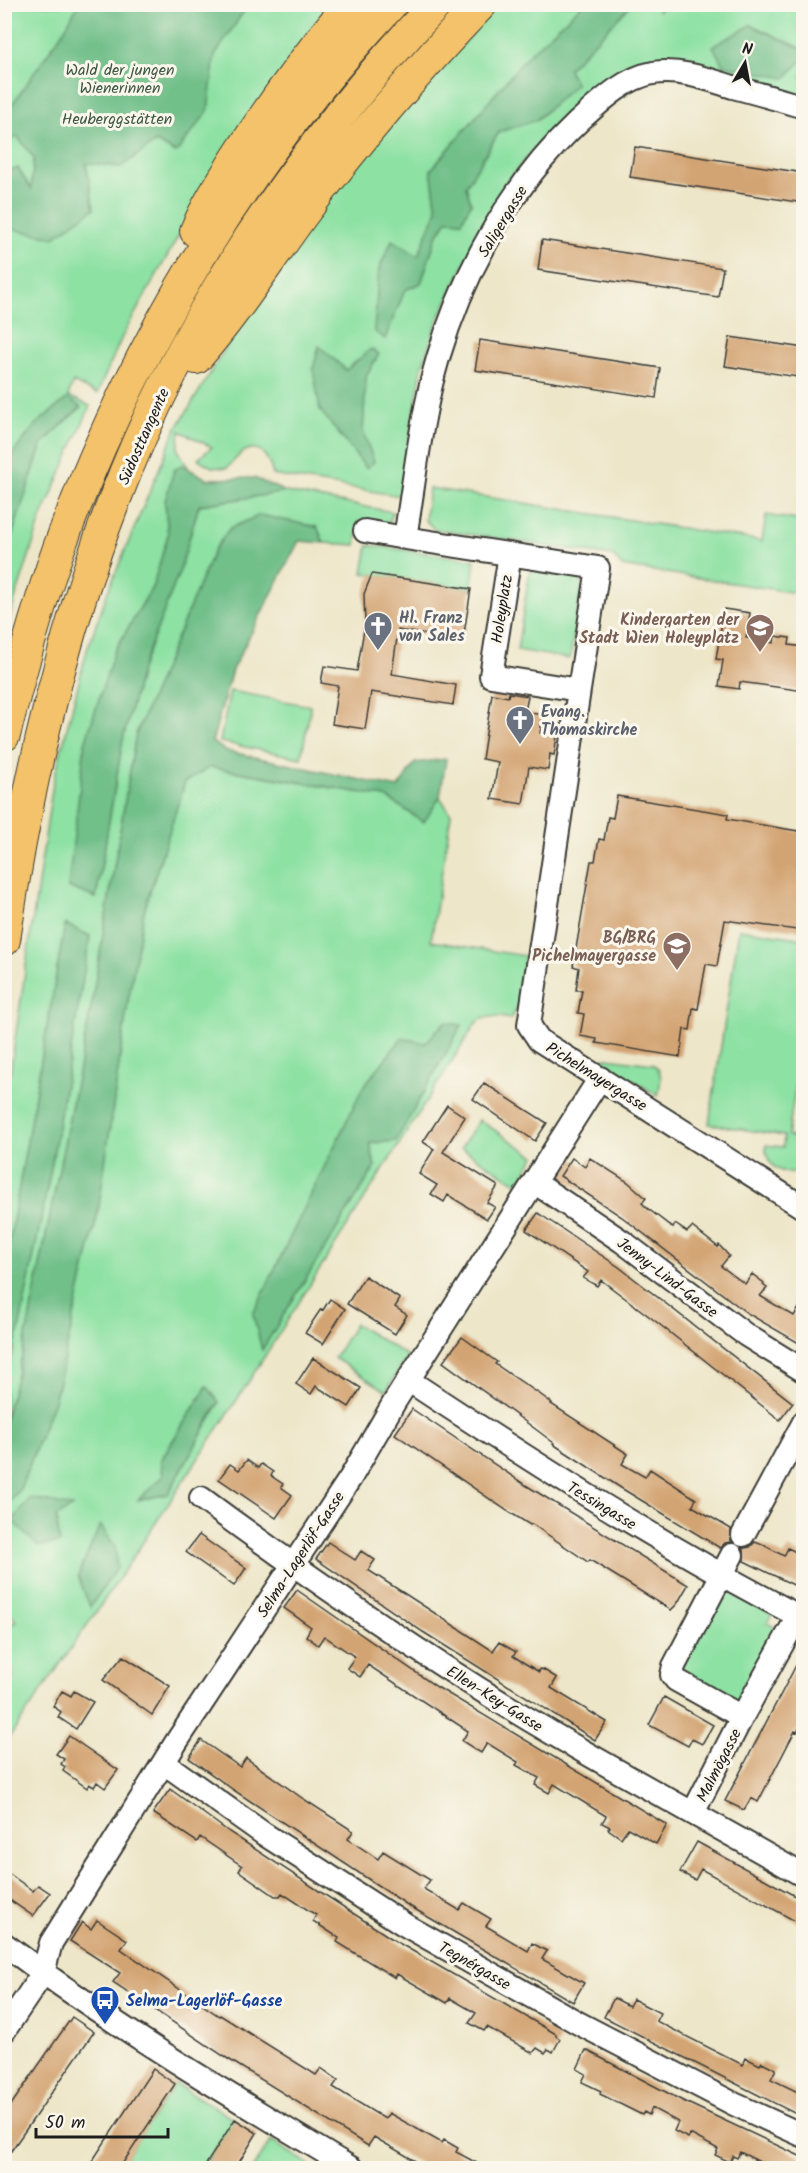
<svg xmlns="http://www.w3.org/2000/svg" width="808" height="2173" viewBox="0 0 808 2173" font-family="Kalam,sans-serif">
  <style>
    .green { fill: #8ce1a3; stroke: #547e60; stroke-width: 1.5; fill-rule: evenodd }
    .forest { fill: #71bf89; stroke: #466e52; stroke-width: 1.5 }
    .building { fill: #d3a473 }
    .lines { fill: none; stroke-linecap: round; stroke-linejoin: round }
    .minor-casing { stroke: #3b3a36; stroke-width: 26 }
    .highway-casing { stroke: #3b3a36; stroke-width: 34 }
    .minor { stroke: #fff; stroke-width: 22 }
    .highway { stroke: #f3c26a; stroke-width: 32 }
    .labels { text-anchor: middle; stroke-width: 6; stroke-linejoin: round; paint-order: stroke }
    .park-label { font-size: 16px; fill: #3e5744; stroke: #fbf7ec }
    .street-label { font-size: 16px; fill: #1c1c1c; stroke: #fbf7ec }
    .worship-label { font-size: 16px; font-weight: bold; fill: #5b616d; stroke: #fbf7ec; text-anchor: start }
    .education-label { font-size: 16px; font-weight: bold; fill: #785e54; stroke: #fbf7ec; text-anchor: end }
    .transit-label { font-size: 16px; font-weight: bold; fill: #164399; stroke: #fbf7ec; text-anchor: start }
  </style>
  <rect width="100%" height="100%" fill="#fbf7ec"/>
  <filter id="ink" filterUnits="userSpaceOnUse"><feTurbulence type="fractalNoise" baseFrequency=".0167" numOctaves="2"/><feDisplacementMap in="SourceGraphic" scale="12" xChannelSelector="R" yChannelSelector="G"/><feConvolveMatrix kernelMatrix="1 2 1 2 8 2 1 2 1" color-interpolation-filters="sRGB"/></filter>
  <filter id="wash" filterUnits="userSpaceOnUse"><feTurbulence type="fractalNoise" baseFrequency=".008" numOctaves="4" result="noise"/><feDisplacementMap in="SourceGraphic" scale="24" xChannelSelector="R" yChannelSelector="G"/><feGaussianBlur stdDeviation="1.35" result="paint"/><feColorMatrix in="noise" values="0 0 0 0 0 0 0 0 0 0 0 0 0 0 0 0 0 1.4 0 .05"/><feComposite in="paint" operator="in"/></filter>
  <g filter="url(#wash)">
    <rect width="100%" height="100%" fill="#ede6c9"/>
    <!-- green -->
    <path class="green" d="M663 4 803 5V49L751 25 785 78 803 59V75L801 76 803 78V96L685 63 650 60 621 72 591 93 544 137 509 179 476 241 437 322 422 367 400 496 273 475C270 462 262 442 245 451 238 454 233 463 227 468L212 467 198 459 212 447 180 431 178 450 189 469 182 465 165 501 168 535 153 586 114 652 68 887 96 898 123 739 141 670 180 570 199 505 286 492 393 512 387 527 359 522 356 545 324 543 317 527 230 528 214 550 136 734 91 1008 23 1352 5 1419V1381L19 1330 51 1168 90 936 65 925 5 1267V1107L53 783 87 650 108 591 175 431 240 324 336 188 494 5H582L529 54 431 170 437 210 384 339 405 290 421 283 436 237 447 220 462 221 471 203 466 186 499 132 536 120 575 83 568 69 631 5H654L659 11ZM319 347 346 370 366 375 363 432 374 462Z
      M5 5H337L189 217 122 337 97 394 73 382 68 396 90 406 41 519 5 631V557L42 444 81 407 36 424 5 464Z
      M429 488 762 541 766 515 803 521V594L621 566 613 556 434 529 425 520Z
      M368 545 475 560 471 589 363 573Z
      M530 570 577 578 581 581 582 586 570 659 517 650Z
      M230 691 311 706 301 758 220 742Z
      M209 767 386 797 423 822 440 797 451 814 431 941 525 956 518 1007 510 1019C497 1016 487 1015 476 1023L235 1403 116 1583 5 1744V1732L9 1726 5 1724V1678H13L5 1646V1628L16 1621 5 1608V1507L20 1489 55 1398 98 1212 128 1001 144 911 185 782ZM445 1022 396 1141 370 1143 375 1167 262 1349 402 1038 425 1044ZM207 1387 219 1403 168 1494 139 1499 163 1476 161 1459Z
      M739 929 803 939V1036L788 1136 798 1138 797 1149 803 1150V1168C785 1179 765 1167 766 1145L783 1147 784 1136 709 1124Z
      M608 1058 652 1064C665 1071 660 1084 658 1096L601 1059Z
      M479 1120 535 1156 518 1184 461 1148Z
      M355 1324 408 1356 386 1391 334 1358Z
      M726 1591H731L772 1614 767 1623 778 1629 738 1703 684 1679 681 1665Z
      M175 2084 235 2119 203 2168H119Z
      M271 2141 309 2164 307 2168H253Z"/>
    <!-- forest -->
    <path class="forest" d="M78 5H248L215 55 208 111 176 153 156 142 121 167 86 163 94 209 54 237 5 228V172L18 168 31 189 34 158 17 136 5 144V129L9 109 64 30Z
      M582 5H631L568 69 576 84 536 120 499 132 466 186 471 203 462 221 447 220 436 237 421 283 405 290 385 339 374 331 379 269 392 240 418 256 437 210 431 170 529 54Z
      M751 25 803 49V59L785 78 723 65 713 46Z
      M319 346 346 370 371 349 379 354 366 376 363 432 374 462 366 468 320 410 313 369Z
      M68 398 81 407 42 444 5 557V464L36 424Z
      M182 465 207 479 254 478 286 492 199 505 180 570 141 670 123 739 96 898 68 887 85 743 114 652 153 586 168 535 165 501 174 470Z
      M260 515 317 527 324 543 299 541 232 670 212 742 226 751 398 788 415 763 446 759 440 797 424 822 386 797 210 767 185 782 144 911 128 1001 98 1212 55 1398 20 1489 5 1507V1419L23 1352 91 1008 136 734 214 550 230 528Z
      M65 924 90 936 51 1168 19 1330 5 1381V1267Z
      M445 1022 462 1025 396 1141 370 1143 375 1167 262 1350 253 1314 363 1087 402 1038 425 1043Z
      M207 1386 219 1402 168 1494 138 1500 163 1476 161 1460Z
      M31 1498 72 1507 56 1517 60 1543 38 1546 12 1521Z
      M100 1525 115 1546 117 1568 90 1607 78 1576Z"/>
    <g id="blocks">
      <!-- building -->
      <path class="building" d="M635 147 804 173V203L630 177Z
        M542 240 723 268 718 297 538 270Z
        M730 337 804 348V378L725 366Z
        M480 340 660 368 656 398 475 370Z
        M372 574 471 589 463 640 398 630 392 674 456 685 453 705 371 692 365 729 332 724 338 686 321 683 324 666 357 671 365 624 364 594Z
        M724 609 750 613 746 638 774 643 775 636 782 637 790 638 789 645 804 647V691L740 682 739 689 719 686 723 660 716 659Z
        M509 693 528 696 525 712 543 715 540 733 557 736 554 755 550 754 548 770 529 767 523 804 492 799 498 762 482 759 492 694 508 697Z
        M617 796 728 814 727 819 804 832V931L725 920 717 966 706 964 698 1009 693 1008 690 1030 684 1029 680 1057 596 1043 597 1039 580 1036 584 1014 578 1013 582 990H576L579 968 573 966 591 861H595L599 839 604 840 608 817 613 818Z
        M484 1083 547 1123 535 1141 473 1099Z
        M447 1105 465 1117 443 1152 498 1186 487 1203 495 1207 487 1219 448 1195 444 1202 431 1194 437 1185 419 1174 434 1149 423 1142Z
        M572 1158 585 1167 590 1158 628 1182 646 1198 642 1203 647 1208 673 1228 675 1224 687 1232 692 1227 718 1247 719 1245 729 1256 721 1266 745 1284 752 1274 764 1283 763 1285 767 1288 760 1296 794 1316 804 1300V1346L747 1313 622 1217 560 1176Z
        M538 1213 619 1267 793 1403 780 1420 654 1320 601 1280 597 1286 583 1278 588 1272 526 1230Z
        M365 1276 400 1299 395 1307 407 1315 395 1334 347 1304Z
        M330 1299 345 1309 323 1344 305 1333 321 1309 323 1310Z
        M462 1337 497 1362 495 1364 541 1395 552 1403 551 1404 628 1454 622 1464 645 1477 650 1469 696 1499 692 1506 731 1529V1542L725 1543 720 1548 621 1488 553 1444 554 1443 534 1428 443 1362Z
        M313 1358 361 1388 349 1407 316 1386 311 1394 296 1384Z
        M412 1409 524 1484 688 1585 677 1604 671 1610 590 1560 588 1562 532 1524 530 1525 506 1510 395 1434Z
        M247 1460 258 1468 261 1464 273 1472 271 1476 283 1484 281 1487 292 1495 276 1518 219 1479 230 1464 239 1470Z
        M199 1535 246 1568 234 1586 186 1552Z
        M328 1542 355 1560 361 1551 375 1560 368 1570 493 1651 499 1642 516 1652 513 1656 539 1672 540 1669 544 1670 557 1678 551 1688 607 1722 595 1740 423 1632 316 1559Z
        M755 1542 760 1544V1543L784 1556 788 1548 804 1556V1590L744 1561V1548L750 1547Z
        M297 1590 437 1687 667 1825 656 1844 628 1828 621 1838 608 1829 610 1827 602 1823 606 1816 554 1784 549 1793 535 1785 539 1778 516 1765 518 1762 487 1743 481 1753 462 1741 468 1731 368 1665 360 1677 347 1668 355 1657 324 1636 318 1645 306 1636 311 1627 284 1608Z
        M804 1650V1719L797 1732 795 1731 758 1802 751 1798 744 1810 725 1801Z
        M123 1656 170 1686 152 1715 103 1680Z
        M62 1691 71 1696 74 1691 93 1702 76 1729 58 1717 61 1712 53 1706Z
        M664 1697 713 1725 702 1744 692 1739 688 1746 649 1725Z
        M69 1736 118 1770 105 1788 97 1782 94 1787 89 1784 87 1788 63 1771 65 1767 61 1764 64 1759 56 1754Z
        M201 1740 240 1767 246 1758 302 1798 353 1831 348 1839 378 1859 383 1851 430 1880 424 1889 459 1910 464 1903 491 1919 486 1926 528 1951 532 1943 547 1951 542 1959 584 1983 573 2002 406 1904 235 1791 189 1758Z
        M170 1789 229 1832 397 1942 556 2034V2036L560 2039 553 2052 548 2049 545 2053 537 2048 533 2053 487 2027 484 2031 469 2023 476 2013 450 1998 447 2003 397 1974 395 1978 337 1942 339 1938 313 1921 316 1915 282 1893 280 1896H275L239 1871 242 1866 200 1837 197 1842 153 1813Z
        M697 1842 804 1901V1926L701 1869 695 1880 680 1872Z
        M4 1870 33 1891 38 1885 50 1893 33 1916 4 1896Z
        M97 1920 127 1940 121 1949 219 2016 220 2015 316 2075 321 2068 338 2080 333 2087 385 2119 389 2113 442 2143 444 2140 458 2148 456 2152 488 2169H429L374 2137 368 2146 225 2057 113 1982 120 1973 70 1941 82 1922 91 1929Z
        M614 1998 629 2006 633 1999 646 2006 660 2013 656 2021 743 2065 746 2058 760 2065 762 2062 776 2069 771 2079 804 2095V2118L604 2017Z
        M72 2017 94 2032 4 2161V2115Z
        M586 2050 681 2100 804 2158V2169H765L766 2165 740 2152 737 2158 733 2156 730 2162 715 2155 718 2149 690 2134 688 2138 674 2131 678 2122 652 2108 649 2115 644 2112 642 2115 600 2094 601 2091 582 2082 586 2074 577 2069Z
        M153 2069 175 2084 119 2169H87Z
        M235 2119 257 2133 235 2169H203Z"/>
    </g>
  </g>
  <g filter="url(#ink)">
    <use href="#blocks" fill-opacity="0" stroke="#3b3a36" stroke-width="1.5"/>
    <g class="lines">
      <!-- minor casing -->
      <g class="minor-casing">
        <path id="minor" d="M365 531 405 538
          M510 554 491 676 579 690 598 568 405 538C415 478 421 416 438 358 464 271 511 185 578 122 599 103 624 78 653 73 681 69 707 79 733 87 757 93 780 100 804 107
          M579 690 529 1025 539 1040 804 1208
          M534 1182 623 1242 746 1335 804 1371
          M408 1380C537 1465 666 1548 804 1619
          M201 1498C315 1582 432 1663 555 1735 637 1783 721 1828 804 1876
          M743 1535 804 1422
          M732 1555 674 1666 672 1675 676 1680 742 1717 798 1616
          M164 1763 264 1834 405 1925 580 2024 734 2104 804 2136
          M693 1813 742 1717
          M4 1944C115 2027 232 2097 351 2168
          M4 2031 43 1973 51 1943 177 1741 351 1477 395 1401 600 1078"/>
      </g>
      <!-- highway casing -->
      <g class="highway-casing">
        <path id="highway" d="M196 231C207 205 222 182 237 158 272 104 309 53 350 4
          M196 358C237 311 270 258 307 208 361 136 419 69 481 4
          M4 735C20 672 37 609 59 548 132 349 245 159 391 4
          M4 940C26 790 59 643 114 501 184 317 301 147 436 4"/>
      </g>
      <!-- minor -->
      <use href="#minor" class="minor"/>
      <!-- highway -->
      <use href="#highway" class="highway"/>
    </g>
  </g>
  <!-- icons -->
  <defs>
    <g id="church-pin" transform="scale(1.5)"><path d="M0 17L-7.5 6A9.5 9.5 0 1 1 7.5 6Z" fill="#6b7280" stroke="#fbf7ec"/><path d="M-1.2-6h2.4v3.5h3.3v2.4h-3.3V6h-2.4V-.1h-3.3v-2.4h3.3Z" fill="#fff"/></g>
    <g id="school-pin" transform="scale(1.5)"><path d="M0 17L-7.5 6A9.5 9.5 0 1 1 7.5 6Z" fill="#8d6e63" stroke="#fbf7ec"/><path d="M0-5L7-2L0 1L-7-2ZM-4 1L0 2.5L4 1V4Q0 6-4 4Z" fill="#fff"/></g>
    <g id="bus-pin" transform="scale(1.5)"><path d="M0 17L-7.5 6A9.5 9.5 0 1 1 7.5 6Z" fill="#1a4fb4" stroke="#fbf7ec"/><path d="M-5-6H5V4H4V6H2V4H-2V6H-4V4H-5ZM-3.5-4V0h7V-4ZM-3.5 1.2v1.5H-2V1.2ZM2 1.2v1.5H3.5V1.2Z" fill="#fff"/></g>
  </defs>
  <g fill-rule="evenodd">
    <use href="#church-pin" x="378" y="626"/>
    <use href="#school-pin" x="760" y="628"/>
    <use href="#church-pin" x="520" y="720"/>
    <use href="#school-pin" x="677" y="946"/>
    <use href="#bus-pin" x="105" y="2000"/>
  </g>
  <g class="labels">
    <!-- park labels -->
    <g class="park-label">
      <text x="120" y="75">Wald der jungen<tspan x="120" dy="18">Wienerinnen</tspan></text>
      <text x="117" y="124">Heuberggstätten</text>
    </g>
    <!-- street labels -->
    <g class="street-label">
      <text transform="translate(502 221) rotate(-59)" y="6">Saligergasse</text>
      <text transform="translate(143 436) rotate(-66)" y="6">Südosttangente</text>
      <text transform="translate(501 609) rotate(-81)" y="6">Holeyplatz</text>
      <text transform="translate(597 1076) rotate(32)" y="6">Pichelmayergasse</text>
      <text transform="translate(668 1277) rotate(37)" y="6">Jenny-Lind-Gasse</text>
      <text transform="translate(602 1505) rotate(31)" y="6">Tessingasse</text>
      <text transform="translate(300 1554) rotate(-57)" y="6">Selma-Lagerlöf-Gasse</text>
      <text transform="translate(495 1698) rotate(32)" y="6">Ellen-Key-Gasse</text>
      <text transform="translate(718 1765) rotate(-63)" y="6">Malmögasse</text>
      <text transform="translate(475 1965) rotate(30)" y="6">Tegnérgasse</text>
    </g>
    <!-- worship labels -->
    <g class="worship-label">
      <text x="399" y="623">Hl. Franz<tspan x="399" dy="18">von Sales</tspan></text>
      <text x="541" y="717">Evang.<tspan x="541" dy="18">Thomaskirche</tspan></text>
    </g>
    <!-- education labels -->
    <g class="education-label">
      <text x="739" y="625">Kindergarten der<tspan x="739" dy="18">Stadt Wien Holeyplatz</tspan></text>
      <text x="656" y="943">BG/BRG<tspan x="656" dy="18">Pichelmayergasse</tspan></text>
    </g>
    <!-- transit labels -->
    <g class="transit-label">
      <text x="126" y="2006">Selma-Lagerlöf-Gasse</text>
    </g>
  </g>
  <!-- margin -->
  <rect width="808" height="2173" fill="none" stroke="#fbf7ec" stroke-width="24"/>
  <!-- north arrow -->
  <g transform="translate(745 63) rotate(10)" stroke="#fbf7ec" stroke-width="4.5" paint-order="stroke">
  <path d="M0-4.5L10 22L0 15L-10 22Z" fill="#1c1c1c"/>
  <text y="-9" font-size="16" font-weight="bold" text-anchor="middle" fill="#1c1c1c">N</text>
  </g>
  <!-- scale -->
  <path d="M36 2128v9h132v-9" fill="none" stroke="#1c1c1c" stroke-width="3"/>
  <text x="45" y="2128" font-size="18" fill="#1c1c1c" stroke="#fbf7ec" stroke-width="4.5" paint-order="stroke">50 m</text>
</svg>
